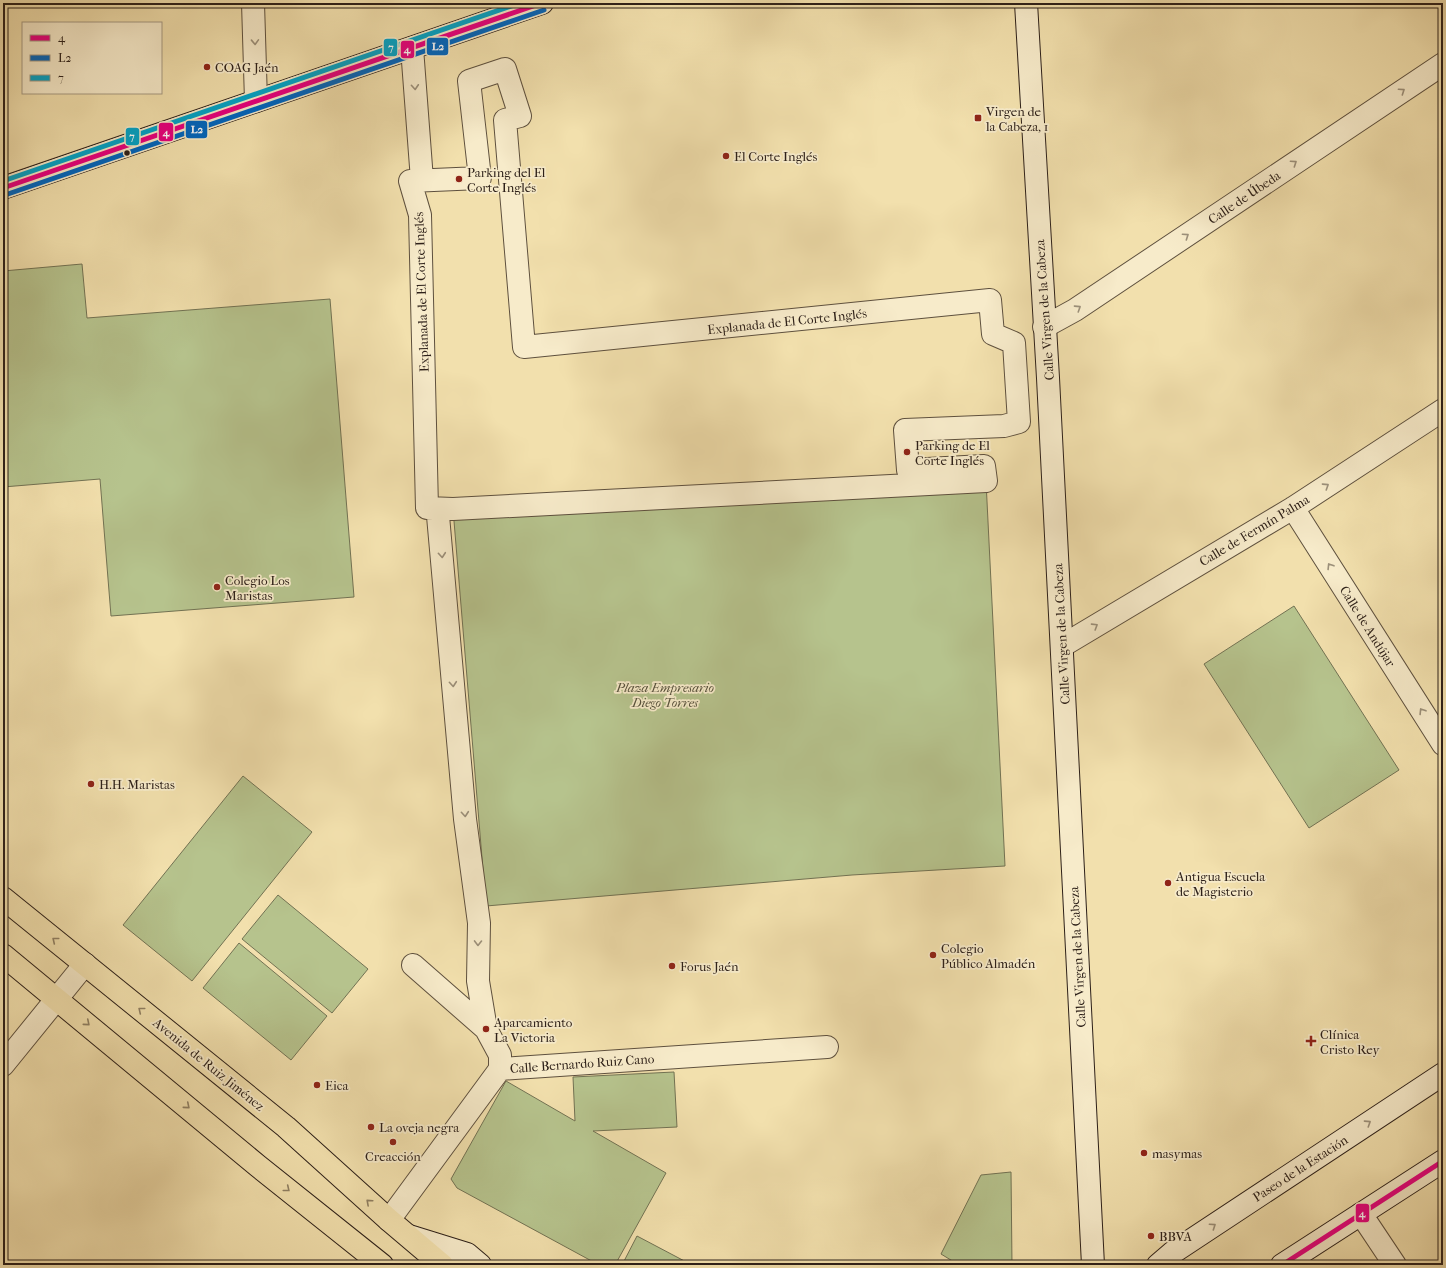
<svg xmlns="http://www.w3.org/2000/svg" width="1446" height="1268" viewBox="0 0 1446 1268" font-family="'IM FELL French Canon',serif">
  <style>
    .green { fill: #b6c38d; stroke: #727253 }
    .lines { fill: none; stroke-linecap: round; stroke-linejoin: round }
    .street-casing { stroke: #5e503e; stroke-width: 24 }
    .secondary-casing { stroke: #2d2019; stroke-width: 24 }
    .primary-casing { stroke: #2d2019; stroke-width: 24 }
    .street { stroke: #f7ebca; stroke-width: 22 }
    .secondary { stroke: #f7ebca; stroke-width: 22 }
    .primary { stroke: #f2e0ad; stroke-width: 22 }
    .bus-1-casing { stroke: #f7ebca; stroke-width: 8 }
    .bus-2-casing { stroke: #f7ebca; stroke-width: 8 }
    .bus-3-casing { stroke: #f7ebca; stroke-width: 8 }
    .bus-1 { stroke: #e5007d; stroke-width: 5 }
    .bus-2 { stroke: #0065bd; stroke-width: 5 }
    .bus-3 { stroke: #02a2c5; stroke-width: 5 }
    .oneway { stroke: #9c907a }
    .oneway2 { stroke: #908063 }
    .poi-dot { fill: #8f2418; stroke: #f7ebca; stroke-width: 1.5 }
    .bus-dot { fill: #2d2019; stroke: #f7ebca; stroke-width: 1.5 }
    .labels { text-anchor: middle; stroke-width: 3.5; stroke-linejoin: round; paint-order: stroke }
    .poi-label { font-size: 13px; fill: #2d2019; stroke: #f7ebca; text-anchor: start }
    .street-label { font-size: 13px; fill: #2d2019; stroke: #f7ebca }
    .park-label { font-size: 13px; font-style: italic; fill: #56513c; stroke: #f7ebca }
    .line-badge { stroke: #f7ebca; stroke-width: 1.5 }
    .badge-label { font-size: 11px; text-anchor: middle; font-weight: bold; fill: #fff }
  </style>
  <rect width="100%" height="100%" fill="#f2e0ad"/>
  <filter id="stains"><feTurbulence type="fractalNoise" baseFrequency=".005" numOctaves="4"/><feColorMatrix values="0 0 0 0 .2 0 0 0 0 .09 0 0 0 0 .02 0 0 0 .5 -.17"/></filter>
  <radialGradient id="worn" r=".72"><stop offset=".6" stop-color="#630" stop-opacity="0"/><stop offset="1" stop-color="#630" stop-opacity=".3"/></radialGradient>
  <!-- green -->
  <path class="green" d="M82 264 87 318 330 299 354 597 111 616 100 479 3 487V271Z
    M986 481 1005 866 852 875 486 906 453 509Z
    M1294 606 1399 770 1309 828 1204 664Z
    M243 776 312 832 192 981 123 925Z
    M278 895 368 969 332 1013 242 939Z
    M239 943 327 1016 291 1060 203 988Z
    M674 1072 677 1127 593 1131 666 1173 615 1265H599L457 1188 451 1179 506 1081 575 1121 573 1077Z
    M1011 1172 1012 1265H959L941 1254 981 1175Z
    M637 1236 692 1265H622Z"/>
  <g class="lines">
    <!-- street casing -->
    <g class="street-casing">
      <path id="street" d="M253 3 256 101
        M412 48 422 180
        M505 69 520 116 505 120 524 347 990 300 993 334 1014 343 1019 422 1004 426 905 430 908 470 984 466 986 481 453 509 427 508 420 215 410 181 480 178 469 81Z
        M1044 327 1075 310 1443 64
        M1293 508 1443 744
        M438 516 465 819 479 923 478 981 486 1029 500 1055V1069
        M1062 646 1293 508 1443 410
        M413 965 486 1029
        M3 1065 85 964
        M1361 1214 1395 1265
        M389 1220 500 1069 827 1047"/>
    </g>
    <!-- secondary casing -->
    <g class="secondary-casing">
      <path id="secondary" d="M1026 3 1048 378 1093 1265
        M3 188 542 3
        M409 1236 467 1254 480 1265
        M1158 1265 1172 1253 1443 1074
        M1282 1265 1443 1161"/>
    </g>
    <!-- primary casing -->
    <g class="primary-casing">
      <path id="primary" d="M3 898 286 1127 389 1220 442 1265
        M3 955 258 1166 382 1265"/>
    </g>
    <!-- street -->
    <use href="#street" class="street"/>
    <!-- secondary -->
    <use href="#secondary" class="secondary"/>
    <!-- primary -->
    <use href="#primary" class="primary"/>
    <!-- bus-1 casing -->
    <g class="bus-1-casing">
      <path id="bus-1" d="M3 188 542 3
        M1282 1265 1443 1161"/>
    </g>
    <!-- bus-2 casing -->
    <g class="bus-2-casing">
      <path id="bus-2" d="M5 195 544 10"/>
    </g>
    <!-- bus-3 casing -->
    <g class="bus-3-casing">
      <path id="bus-3" d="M3 181 520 3"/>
    </g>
    <!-- bus-1 -->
    <use href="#bus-1" class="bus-1"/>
    <!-- bus-2 -->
    <use href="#bus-2" class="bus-2"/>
    <!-- bus-3 -->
    <use href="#bus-3" class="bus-3"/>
  </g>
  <!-- one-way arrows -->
  <defs><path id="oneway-chevron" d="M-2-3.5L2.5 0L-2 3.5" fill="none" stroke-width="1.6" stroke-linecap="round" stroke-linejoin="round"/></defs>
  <g class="oneway">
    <use href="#oneway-chevron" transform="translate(255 42) rotate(88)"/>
    <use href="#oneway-chevron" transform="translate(415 87) rotate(86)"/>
    <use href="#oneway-chevron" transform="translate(1402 91) rotate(-34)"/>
    <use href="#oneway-chevron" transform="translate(1294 163) rotate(-34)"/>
    <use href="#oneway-chevron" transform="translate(1186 236) rotate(-34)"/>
    <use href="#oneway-chevron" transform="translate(1078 308) rotate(-33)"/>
    <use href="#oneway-chevron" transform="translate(1326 486) rotate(-33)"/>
    <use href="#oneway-chevron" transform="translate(442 555) rotate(85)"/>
    <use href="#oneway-chevron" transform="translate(1330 566) rotate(-122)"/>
    <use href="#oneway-chevron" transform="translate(1095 626) rotate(-32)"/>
    <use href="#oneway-chevron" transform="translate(453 684) rotate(85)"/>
    <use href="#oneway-chevron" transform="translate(1422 711) rotate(-122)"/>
    <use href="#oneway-chevron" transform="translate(465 814) rotate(85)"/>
    <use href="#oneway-chevron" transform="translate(478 943) rotate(91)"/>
    <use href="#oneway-chevron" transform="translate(1368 1123) rotate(-33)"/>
    <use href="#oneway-chevron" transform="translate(1213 1226) rotate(-34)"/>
  </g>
  <g class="oneway2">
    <use href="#oneway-chevron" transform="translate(55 940) rotate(-141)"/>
    <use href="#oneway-chevron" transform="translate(141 1010) rotate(-141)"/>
    <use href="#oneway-chevron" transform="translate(87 1023) rotate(40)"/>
    <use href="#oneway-chevron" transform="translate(187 1106) rotate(40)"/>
    <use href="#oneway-chevron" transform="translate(287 1189) rotate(39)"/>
    <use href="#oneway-chevron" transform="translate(369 1202) rotate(-138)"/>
  </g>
  <!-- markers -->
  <g class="poi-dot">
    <circle cx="207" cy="67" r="4"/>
    <rect x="974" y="114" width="8" height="8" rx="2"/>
    <circle cx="726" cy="156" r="4"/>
    <circle cx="459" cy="179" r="4"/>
    <circle cx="907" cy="452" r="4"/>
    <circle cx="217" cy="587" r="4"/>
    <circle cx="91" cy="784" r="4"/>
    <circle cx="1168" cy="883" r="4"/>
    <circle cx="933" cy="955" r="4"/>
    <circle cx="672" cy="966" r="4"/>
    <circle cx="486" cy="1029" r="4"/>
    <path d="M1309 1035h4v4h4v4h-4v4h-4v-4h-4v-4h4z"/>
    <circle cx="317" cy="1085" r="4"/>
    <circle cx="371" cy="1127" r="4"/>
    <circle cx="393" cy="1142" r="4"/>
    <circle cx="1144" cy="1153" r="4"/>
    <circle cx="1151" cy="1236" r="4"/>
  </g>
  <circle class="bus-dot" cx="127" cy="153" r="3.5"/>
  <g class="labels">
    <!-- poi labels -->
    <g class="poi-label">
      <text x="215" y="72">COAG Jaén</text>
      <text x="986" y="116">Virgen de<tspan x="986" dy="15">la Cabeza, 1</tspan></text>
      <text x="734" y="161">El Corte Inglés</text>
      <text x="467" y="177">Parking del El<tspan x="467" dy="15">Corte Inglés</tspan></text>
      <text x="915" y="450">Parking de El<tspan x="915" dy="15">Corte Inglés</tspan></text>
      <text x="225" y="585">Colegio Los<tspan x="225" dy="15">Maristas</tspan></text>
      <text x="99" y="789">H.H. Maristas</text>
      <text x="1176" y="881">Antigua Escuela<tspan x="1176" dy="15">de Magisterio</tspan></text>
      <text x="941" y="953">Colegio<tspan x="941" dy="15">Público Almadén</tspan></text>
      <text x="680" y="971">Forus Jaén</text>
      <text x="494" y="1027">Aparcamiento<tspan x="494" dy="15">La Victoria</tspan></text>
      <text x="1320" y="1039">Clínica<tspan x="1320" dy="15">Cristo Rey</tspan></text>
      <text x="325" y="1090">Eica</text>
      <text x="379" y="1132">La oveja negra</text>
      <text x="1152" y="1158">masymas</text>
      <text x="393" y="1161" text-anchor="middle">Creacción</text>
      <text x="1159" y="1241">BBVA</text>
    </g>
    <!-- street labels -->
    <g class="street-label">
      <text transform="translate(1244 197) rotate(-34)" y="5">Calle de Úbeda</text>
      <text transform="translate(421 292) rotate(-92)" y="5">Explanada de El Corte Inglés</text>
      <text transform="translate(1044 310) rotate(-94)" y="5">Calle Virgen de la Cabeza</text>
      <text transform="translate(787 321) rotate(-6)" y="5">Explanada de El Corte Inglés</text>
      <text transform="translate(1254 530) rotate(-31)" y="5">Calle de Fermín Palma</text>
      <text transform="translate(1368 626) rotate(58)" y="5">Calle de Andújar</text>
      <text transform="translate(1061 634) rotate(-93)" y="5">Calle Virgen de la Cabeza</text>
      <text transform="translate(1077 957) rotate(-93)" y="5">Calle Virgen de la Cabeza</text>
      <text transform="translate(582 1063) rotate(-4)" y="5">Calle Bernardo Ruiz Cano</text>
      <text transform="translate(209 1064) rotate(39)" y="5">Avenida de Ruiz Jiménez</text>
      <text transform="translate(1300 1168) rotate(-33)" y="5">Paseo de la Estación</text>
    </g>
    <!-- park labels -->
    <g class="park-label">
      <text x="665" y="692">Plaza Empresario<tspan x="665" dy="15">Diego Torres</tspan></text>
    </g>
  </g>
  <g class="line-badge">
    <rect x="426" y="37" width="23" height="19" rx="4" fill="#0065bd"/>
    <rect x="383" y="38" width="15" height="19" rx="4" fill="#02a2c5"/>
    <rect x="400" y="40" width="15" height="19" rx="4" fill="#e5007d"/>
    <rect x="185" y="120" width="23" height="19" rx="4" fill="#0065bd"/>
    <rect x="158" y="122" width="16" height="20" rx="4" fill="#e5007d"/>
    <rect x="125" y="127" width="15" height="19" rx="4" fill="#02a2c5"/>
    <rect x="1355" y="1203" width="15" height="20" rx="4" fill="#e5007d"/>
  </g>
  <g class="badge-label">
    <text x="438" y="50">L2</text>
    <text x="391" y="51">7</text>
    <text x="407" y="53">4</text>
    <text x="197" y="133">L2</text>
    <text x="166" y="136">4</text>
    <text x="132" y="140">7</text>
    <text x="1362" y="1217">4</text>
  </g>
  <!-- margin -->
  <rect width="1446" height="1268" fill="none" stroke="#f2e0ad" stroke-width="16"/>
  <rect x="4" y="4" width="1438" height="1260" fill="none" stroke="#2d2019" stroke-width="2"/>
  <rect x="8" y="8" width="1430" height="1252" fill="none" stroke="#2d2019"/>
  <!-- legend -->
  <rect x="22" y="22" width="140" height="72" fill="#f7ebca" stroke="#a69a83"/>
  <rect x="30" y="35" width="20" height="6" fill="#e5007d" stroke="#a69a83"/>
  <text x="58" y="42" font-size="12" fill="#2d2019">4</text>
  <rect x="30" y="55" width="20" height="6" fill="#0065bd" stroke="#a69a83"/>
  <text x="58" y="62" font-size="12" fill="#2d2019">L2</text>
  <rect x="30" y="75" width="20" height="6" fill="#02a2c5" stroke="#a69a83"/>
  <text x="58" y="82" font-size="12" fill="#2d2019">7</text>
  <rect width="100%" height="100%" filter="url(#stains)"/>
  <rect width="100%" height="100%" fill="url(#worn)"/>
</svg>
